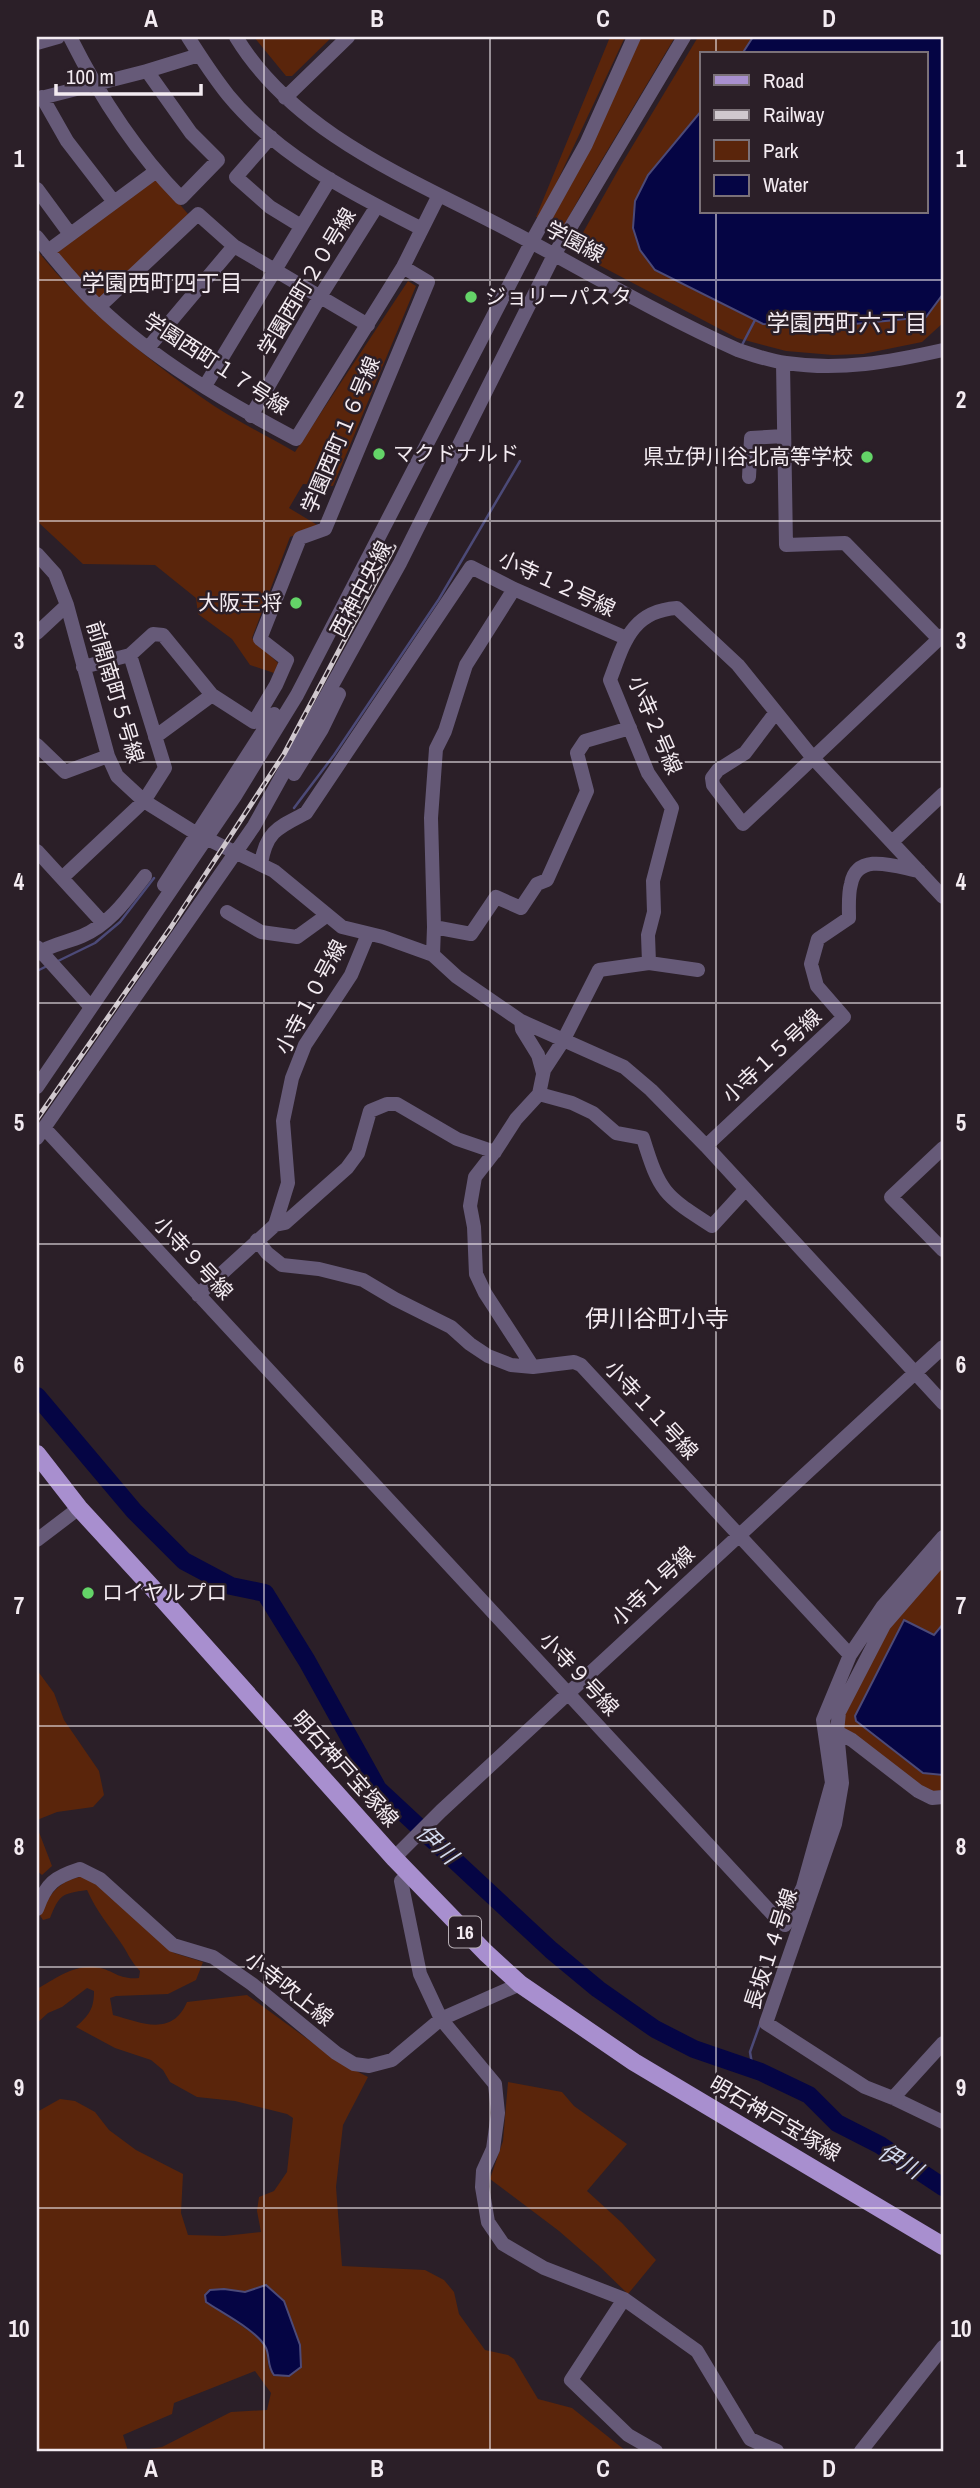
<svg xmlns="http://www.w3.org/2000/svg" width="980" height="2488" viewBox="0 0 980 2488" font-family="'Archivo Narrow','Noto Sans JP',sans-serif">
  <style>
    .green { fill: #5a250b; fill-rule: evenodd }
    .water { fill: #050544; stroke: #4c4a78; stroke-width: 2 }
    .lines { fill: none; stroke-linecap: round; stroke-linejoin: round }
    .stream { stroke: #4c4a78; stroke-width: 2.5 }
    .river { stroke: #050544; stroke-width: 18 }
    .minor { stroke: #665a78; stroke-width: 14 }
    .major { stroke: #a88fcf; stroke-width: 18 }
    .rail-casing { stroke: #d0c8ce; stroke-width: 5 }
    .rail { stroke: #2b1f28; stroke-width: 2.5; stroke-dasharray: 8; stroke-linecap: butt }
    .grid { fill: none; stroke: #f3ebf1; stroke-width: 2; stroke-opacity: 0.55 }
    .poi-dot { fill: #64d468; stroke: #2b1f28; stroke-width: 2.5 }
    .labels { text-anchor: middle; stroke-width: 5; stroke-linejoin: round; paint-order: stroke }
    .shield { fill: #2b1f28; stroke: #b7aeb5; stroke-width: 2 }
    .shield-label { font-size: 19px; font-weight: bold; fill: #f3ebf1 }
    .street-label { font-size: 21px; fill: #f3ebf1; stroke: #2b1f28 }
    .poi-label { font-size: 21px; fill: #f3ebf1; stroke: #2b1f28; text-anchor: start }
    .neighbourhood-label { font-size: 23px; fill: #f3ebf1; stroke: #2b1f28 }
    .water-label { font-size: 23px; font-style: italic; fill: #d2d9ed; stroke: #2b1f28 }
    .quarter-label { font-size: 24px; fill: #f3ebf1; stroke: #2b1f28 }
    .neatline { fill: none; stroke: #f3ebf1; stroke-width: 2.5 }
    .grid-label { font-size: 23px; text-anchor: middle; font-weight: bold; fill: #f3ebf1 }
  </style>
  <rect width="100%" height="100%" fill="#2b1f28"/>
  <!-- green -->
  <path class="green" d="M254 37H332L292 76H286Z
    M610 37H625L540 218 536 217Z
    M641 37H675L582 193 561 231 549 225 600 125Z
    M698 37H753L742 54H702V110L648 175 763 324 844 325 926 317 943 294V323L922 342 863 354 833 355 786 351 737 338 578 254 576 245 621 165Z
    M158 179 188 214 103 299H96L56 255V248L150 180Z
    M37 250C77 302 147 359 201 397 230 418 264 434 295 452L408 281 416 286 333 486 303 484 289 508 319 526 290 537 252 638 278 663 274 673 250 665 232 639 198 614 196 598 155 565 83 564 37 521Z
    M943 1562V1624L934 1635 905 1621 923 1773 943 1775V1790L931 1793 839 1729 842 1713 893 1622Z
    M37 1670 54 1693 64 1720 99 1771 104 1795 93 1807 57 1812 37 1820Z
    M37 1827 52 1866 42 1875 37 1871Z
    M84 1876 98 1881 174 1953 203 1962 196 1980 168 1994 116 1996 110 1998 113 2015C142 2023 172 2037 187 2002L247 1995 339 2062 368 2077 343 2125 336 2187 342 2266 425 2270 444 2280 454 2292 459 2314 485 2350 508 2355 514 2359 538 2399 572 2408 626 2451H136L162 2447 231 2412 267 2410 271 2393 255 2371 174 2403 172 2414 123 2435 128 2451H37V2112L60 2099 75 2101 95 2112 109 2130 136 2150 183 2174 181 2213 188 2235 224 2236 261 2232 257 2211 259 2197 274 2191 287 2172 293 2118 287 2114 235 2101 197 2097 170 2082 163 2070 151 2060 115 2048 76 2027C89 2015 94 2009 94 1991L87 1988 62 2007 48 2013 37 2023V1989C55 1979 73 1965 95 1967 113 1969 117 1980 139 1978L140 1971C131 1962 128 1953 121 1943 108 1924 97 1912 87 1890 61 1894 60 1894 50 1918L43 1920 39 1914C52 1892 58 1881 84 1876ZM224 2289 245 2292 289 2376 269 2369 266 2348 255 2335 206 2302Z
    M508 2082 562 2092 574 2106 627 2144 587 2191 622 2223 656 2260 628 2294 598 2265 559 2231 490 2179 503 2141Z"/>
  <!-- water -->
  <path class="water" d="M753 37H943V294L926 317 844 325 763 324 655 270 640 250 633 228 635 201 648 175 702 110V212H926V54H742Z
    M904 1620 934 1635 943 1624V1775L923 1773 856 1721 855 1716Z
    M266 2285 284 2301 300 2345 301 2367 289 2376 274 2375C267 2366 270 2357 266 2348 258 2331 222 2313 206 2302L205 2295 210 2290 224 2289 245 2292Z"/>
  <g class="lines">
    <!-- stream -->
    <path class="stream" d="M742 345 755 320
      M294 808 334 755 439 599 520 461
      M58 961 95 943 120 922 154 878
      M37 971 49 965
      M760 2024 750 2052 752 2064 761 2072"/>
    <!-- river -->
    <path class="river" d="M37 1396 134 1511 184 1561 231 1586 265 1593 307 1661 378 1789 551 1950 598 1989 655 2029 694 2049 761 2072 809 2095 837 2123 880 2145 943 2187"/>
    <!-- minor -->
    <path class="minor" d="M70 37C100 97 134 150 181 198L218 160 191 133 147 71
      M188 37C200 56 213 76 228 95 279 157 351 193 422 229
      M236 37C297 137 417 181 516 234 589 273 662 316 738 350 753 355 770 361 786 363 840 371 890 362 943 350
      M37 43 58 37
      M42 97 67 141 114 202
      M285 98 348 37
      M37 99 147 71 199 55
      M271 137 236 177 270 207 301 226
      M37 189 70 234
      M37 237C56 261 75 284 97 305 154 360 226 402 296 439L403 267 439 195
      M48 251 155 172
      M99 307 198 214 234 246 368 325
      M148 348 234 246
      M783 363 786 545 845 543 939 639
      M205 386 330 179
      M251 416 321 295 377 206
      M749 477 751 438 784 436
      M37 554 55 574 67 605 108 756 117 776 144 801 197 834 274 871 342 927 383 937 433 955 457 977 521 1021 624 1067 651 1090 706 1146 943 1403
      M37 633 67 605
      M943 635 813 758 943 897
      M83 667 130 655 153 634 163 635 212 695 254 722 276 685 287 660 260 639 300 538 325 529 428 282 403 267
      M155 737 212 695
      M37 745 65 772 108 756
      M294 774 322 729 339 694
      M892 842 943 794
      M37 851 103 923
      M261 864C266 831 279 827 306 813L471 567 514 589 626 638
      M62 878 144 801 165 768 130 655
      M164 885 274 714
      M227 912 261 932 297 937 326 916
      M434 927 471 934 496 897 521 908 537 884 547 880 587 791 577 753 585 741 630 728
      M37 947 90 1006
      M37 954C49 945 68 942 82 936 110 924 127 899 145 876
      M433 955 434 927 431 818 436 749 445 731 466 665 514 589
      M649 963 648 935 654 912 653 881 672 808 648 773 610 680C624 643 631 611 677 608L738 665 813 758 743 824 713 785 712 778 718 770 745 753 776 712
      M521 1021 522 1029 538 1055 543 1073
      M37 1087 235 796 297 695 531 243 586 144 634 37
      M539 1094 572 1103 593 1113 616 1133 643 1138C660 1193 664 1195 712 1226L745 1190
      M47 1131 778 1920 785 1925 803 1887 832 1783 823 1720 850 1655 883 1606 943 1537
      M37 1138 254 826 400 563 554 255 684 37
      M706 1146 844 1017 817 986 811 964 818 939 849 918C849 907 848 894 851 884 857 851 897 867 919 871
      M943 1148 891 1197 943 1250
      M275 1225 285 1223 347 1168 358 1153 370 1111 387 1104H397L457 1139 495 1152
      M257 1240 267 1253 282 1265 319 1269 363 1280 395 1299 451 1327 470 1344 488 1356 511 1365 533 1367 574 1362 581 1365 850 1655
      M198 1295 275 1225 288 1183 283 1121 292 1078 305 1045 351 975 368 934
      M533 1367 485 1293 476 1274 474 1227 470 1206 475 1177 496 1150 516 1119 539 1094 544 1070 563 1041 599 970 649 963 698 970
      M37 1540 79 1508
      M943 1557 884 1625 839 1712 837 1732 842 1783 835 1824 766 2023 865 2087 893 2098 943 2122
      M837 1732 852 1740 918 1791 932 1798 943 1797
      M394 1858 441 1811 943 1347
      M409 1874 401 1881 420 1974 441 2019 495 2084 498 2113 493 2149 483 2171 482 2187 488 2222 503 2244 544 2268 624 2299 697 2351 750 2439 777 2451
      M37 1909C46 1883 55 1877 80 1869L100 1879 173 1945 213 1957 252 1984 336 2053 354 2064 369 2066 392 2060 441 2019 520 1984
      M893 2098 943 2043
      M624 2299 571 2380 628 2435 656 2451
      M861 2451 943 2347"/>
    <!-- major -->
    <path class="major" d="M37 1454 79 1508 158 1594 394 1858 486 1953 520 1984 634 2062 943 2246"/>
    <!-- rail casing -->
    <g class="rail-casing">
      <path id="rail" d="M37 1119 171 927 284 754 394 547"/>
    </g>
    <!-- rail -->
    <use href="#rail" class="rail"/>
  </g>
  <!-- grid -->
  <path class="grid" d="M264 37V2451M490 37V2451M716 37V54M716 212V2451M37 280H943M37 521H943M37 762H943M37 1003H943M37 1244H943M37 1485H943M37 1726H943M37 1967H943M37 2208H943"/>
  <!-- markers -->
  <g class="poi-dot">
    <circle cx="471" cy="297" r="7"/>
    <circle cx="379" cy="454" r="7"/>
    <circle cx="867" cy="457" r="7"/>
    <circle cx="296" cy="603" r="7"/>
    <circle cx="88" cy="1593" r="7"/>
  </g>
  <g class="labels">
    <!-- shield labels -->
    <rect class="shield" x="449" y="1916.5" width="32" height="31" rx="5"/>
    <g class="shield-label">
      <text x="465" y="1939">16</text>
    </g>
    <!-- street labels -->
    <g class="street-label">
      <text transform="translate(575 242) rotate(28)" y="7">学園線</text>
      <text transform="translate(307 282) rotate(-59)" y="7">学園西町２０号線</text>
      <text transform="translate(216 364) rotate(33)" y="7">学園西町１７号線</text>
      <text transform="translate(341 435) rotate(-67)" y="7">学園西町１６号線</text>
      <text transform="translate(557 584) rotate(25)" y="7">小寺１２号線</text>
      <text transform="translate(361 589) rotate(-62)" y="7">西神中央線</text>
      <text transform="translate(115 692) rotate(73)" y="7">前開南町５号線</text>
      <text transform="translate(655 725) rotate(67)" y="7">小寺２号線</text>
      <text transform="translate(311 997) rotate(-62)" y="7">小寺１０号線</text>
      <text transform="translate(772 1056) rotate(-43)" y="7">小寺１５号線</text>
      <text transform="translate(193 1258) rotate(47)" y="7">小寺９号線</text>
      <text transform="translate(651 1410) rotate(47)" y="7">小寺１１号線</text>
      <text transform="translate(653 1586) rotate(-43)" y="7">小寺１号線</text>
      <text transform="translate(579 1674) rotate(47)" y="7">小寺９号線</text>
      <text transform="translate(345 1769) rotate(48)" y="7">明石神戸宝塚線</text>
      <text transform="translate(771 1949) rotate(-72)" y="7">長坂１４号線</text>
      <text transform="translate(289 1989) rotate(38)" y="7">小寺吹上線</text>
      <text transform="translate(775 2119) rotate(30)" y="7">明石神戸宝塚線</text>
    </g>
    <!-- poi labels -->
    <g class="poi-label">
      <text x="485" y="304">ジョリーパスタ</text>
      <text x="393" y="461">マクドナルド</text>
      <text x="853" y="464" text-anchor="end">県立伊川谷北高等学校</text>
      <text x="282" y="610" text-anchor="end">大阪王将</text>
      <text x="102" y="1600">ロイヤルプロ</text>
    </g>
    <!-- neighbourhood labels -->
    <g class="neighbourhood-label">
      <text x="162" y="291">学園西町四丁目</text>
      <text x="847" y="331">学園西町六丁目</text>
    </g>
    <!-- water labels -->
    <g class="water-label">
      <text transform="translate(437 1844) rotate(43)" y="8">伊川</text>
      <text transform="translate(900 2161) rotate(31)" y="8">伊川</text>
    </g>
    <!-- quarter labels -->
    <g class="quarter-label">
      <text x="657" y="1327">伊川谷町小寺</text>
    </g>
  </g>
  <!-- border -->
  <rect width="980" height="2488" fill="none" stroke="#2b1f28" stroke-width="77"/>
  <!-- legend -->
  <rect x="700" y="52" width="228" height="161" fill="#2b1f28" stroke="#7b7178" stroke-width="2"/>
  <rect x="714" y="75" width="35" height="10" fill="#a88fcf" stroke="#7b7178" stroke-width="2"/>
  <text x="763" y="88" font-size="21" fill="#f3ebf1">Road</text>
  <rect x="714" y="110" width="35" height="10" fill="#d0c8ce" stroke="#7b7178" stroke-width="2"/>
  <text x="763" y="122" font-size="21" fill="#f3ebf1">Railway</text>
  <rect x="714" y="140" width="35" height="21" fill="#5a250b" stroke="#7b7178" stroke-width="2"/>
  <text x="763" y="158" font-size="21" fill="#f3ebf1">Park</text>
  <rect x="714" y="175" width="35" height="21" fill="#050544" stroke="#7b7178" stroke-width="2"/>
  <text x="763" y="192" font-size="21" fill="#f3ebf1">Water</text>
  <!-- scale -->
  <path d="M56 84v10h145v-10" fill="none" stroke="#f3ebf1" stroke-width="3.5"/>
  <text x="66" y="84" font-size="21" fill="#f3ebf1" stroke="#2b1f28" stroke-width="5" paint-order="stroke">100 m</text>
  <rect x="38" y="38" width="904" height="2412" class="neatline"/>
  <g class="grid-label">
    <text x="151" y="27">A</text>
    <text x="377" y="27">B</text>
    <text x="603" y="27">C</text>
    <text x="829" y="27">D</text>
    <text x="19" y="167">1</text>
    <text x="961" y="167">1</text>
    <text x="19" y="408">2</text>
    <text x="961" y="408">2</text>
    <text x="19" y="649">3</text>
    <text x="961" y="649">3</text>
    <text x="19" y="890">4</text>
    <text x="961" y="890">4</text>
    <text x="19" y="1131">5</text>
    <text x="961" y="1131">5</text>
    <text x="19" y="1373">6</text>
    <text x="961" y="1373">6</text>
    <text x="19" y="1614">7</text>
    <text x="961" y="1614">7</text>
    <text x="19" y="1855">8</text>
    <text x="961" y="1855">8</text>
    <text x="19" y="2096">9</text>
    <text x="961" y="2096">9</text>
    <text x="19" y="2337">10</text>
    <text x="961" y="2337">10</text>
    <text x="151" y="2477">A</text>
    <text x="377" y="2477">B</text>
    <text x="603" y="2477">C</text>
    <text x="829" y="2477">D</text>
  </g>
</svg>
